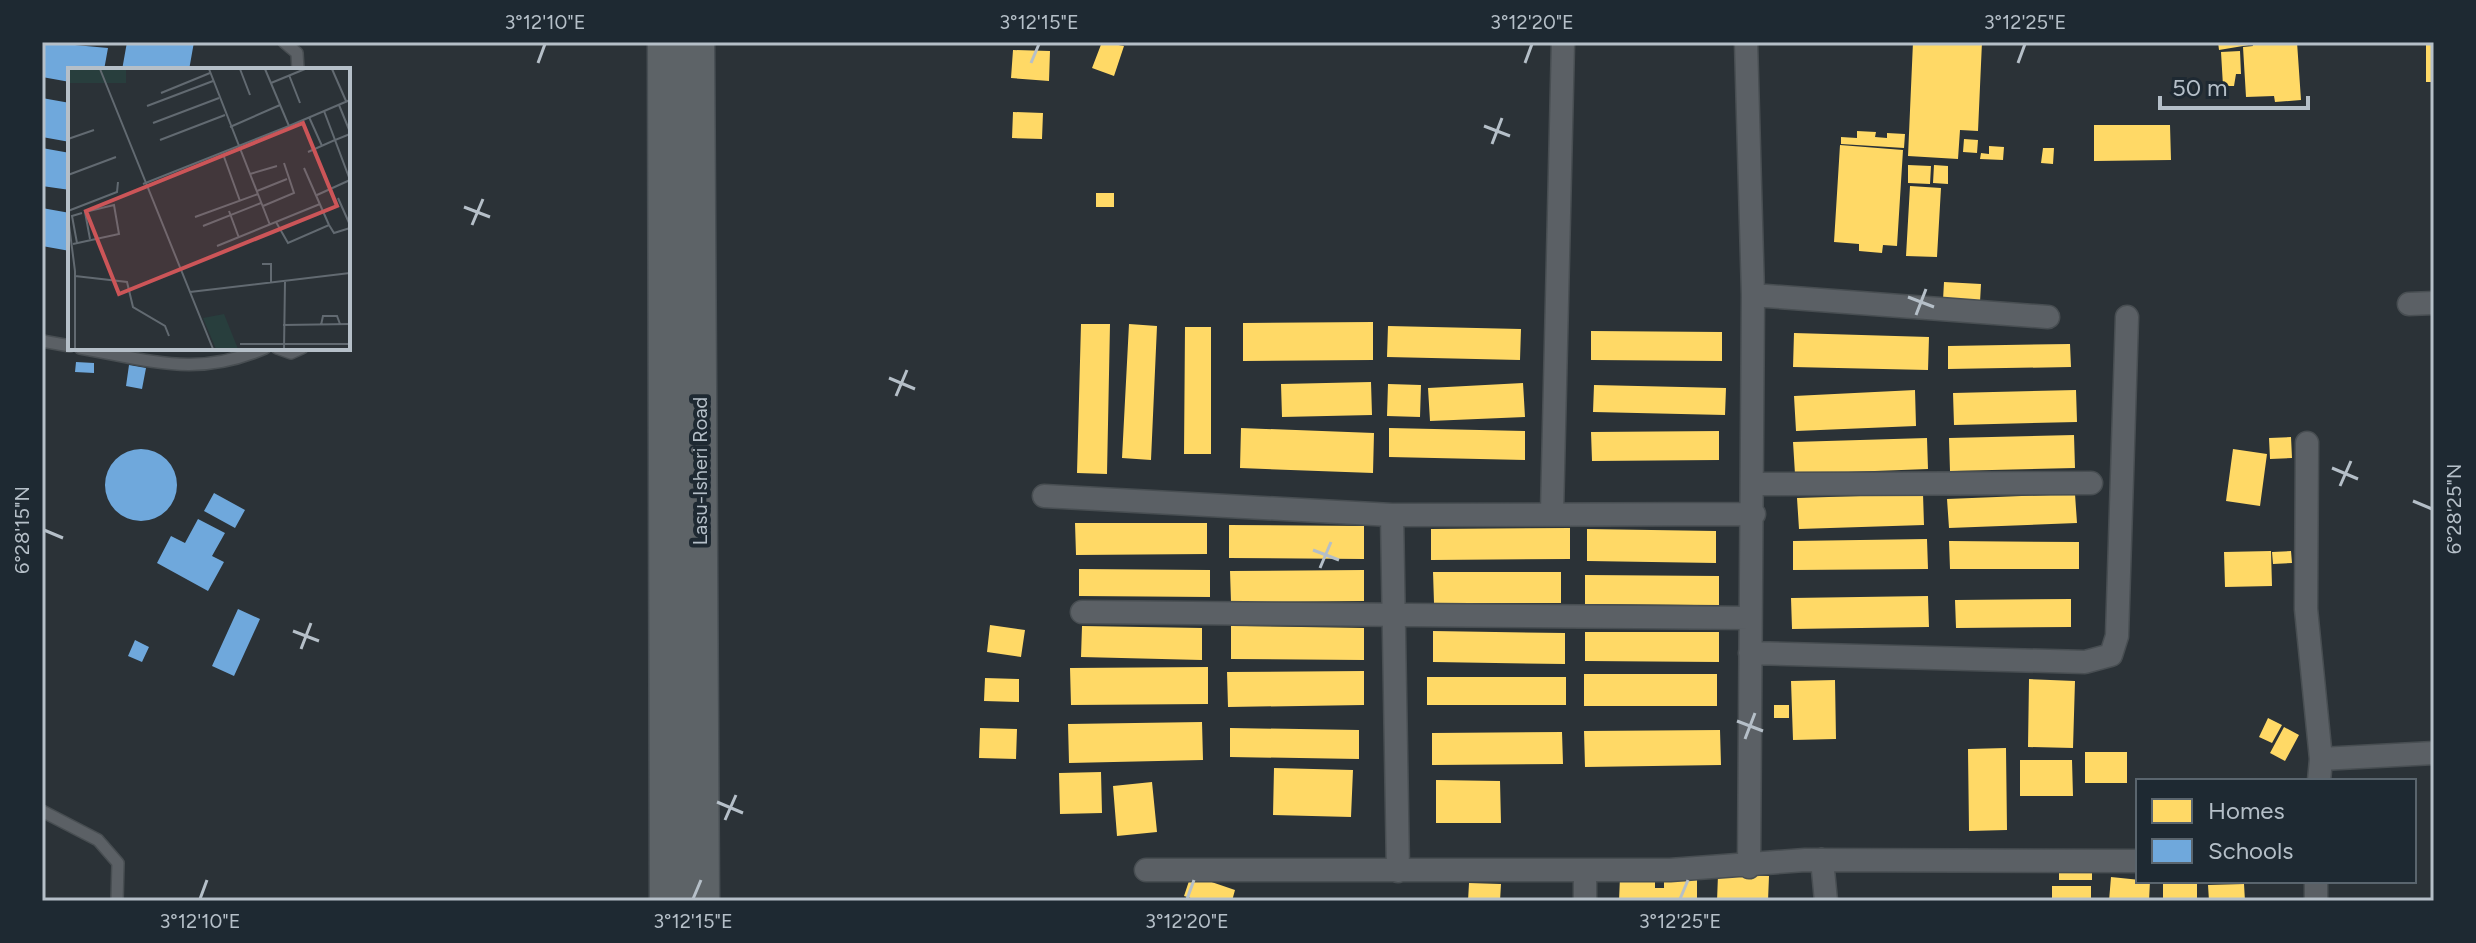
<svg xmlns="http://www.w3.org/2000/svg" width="2476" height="943" viewBox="0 0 2476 943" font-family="Figtree,sans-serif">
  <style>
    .homes { fill: #ffd966 }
    .schools { fill: #6fa8dc }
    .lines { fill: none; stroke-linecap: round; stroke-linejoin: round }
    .lane-casing { stroke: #484e52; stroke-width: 14 }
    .street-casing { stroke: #484e52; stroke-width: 25 }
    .primary-casing { stroke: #484f54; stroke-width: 39 }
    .lane { stroke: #5b6065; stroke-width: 11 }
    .street { stroke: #5b6065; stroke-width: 22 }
    .primary { stroke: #5d6367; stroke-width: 36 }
    .ticks { fill: none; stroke: #b5bfc8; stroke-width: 3 }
    .labels { text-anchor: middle; stroke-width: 8; stroke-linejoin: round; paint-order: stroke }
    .street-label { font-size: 20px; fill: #b5bfc8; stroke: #1e2932 }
    .inset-road { fill: none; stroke: #626a71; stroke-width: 2 }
    .view { fill: #cc5558; fill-opacity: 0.15; stroke: #cc5558; stroke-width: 4 }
    .inset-edge { fill: none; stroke: #b5bfc8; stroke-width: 4 }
    .neatline { fill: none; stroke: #b5bfc8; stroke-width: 3 }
    .ticks-label { font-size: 20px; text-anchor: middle; fill: #b5bfc8 }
  </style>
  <rect width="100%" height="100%" fill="#2b3237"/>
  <!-- homes -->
  <path class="homes" d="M1102 42 1124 46 1114 76 1092 68Z
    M1913 42H1982L1978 131 1960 130 1958 159 1908 156Z
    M2218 42H2249V45L2219 50Z
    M2252 42H2297L2301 100 2275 102 2274 96 2246 97 2243 47 2253 46Z
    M2426 42H2434V82H2426Z
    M1013 50 1050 51 1049 81 1011 78Z
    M2240 51 2241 74H2236L2234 86H2223L2221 52Z
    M1013 112 1043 113 1042 139 1012 138Z
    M2094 125H2170L2171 160 2094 161Z
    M1857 131 1876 132 1875 137 1887 138V133L1905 134 1904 148 1841 144V137L1857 138Z
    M1964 139 1978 140 1977 153 1963 152Z
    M1840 145 1903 150 1897 246 1883 245 1882 253 1859 251V244L1834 242Z
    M1989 146 2004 147 2003 160 1980 159 1981 153 1989 154Z
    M2043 148H2054L2053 164 2041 163Z
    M1908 165 1931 166 1930 184 1908 183Z
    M1934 165 1948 166V184L1933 183Z
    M1910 186 1941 188 1937 257 1906 256Z
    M1096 193H1114V207H1096Z
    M1944 282 1981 284 1980 302 1943 300Z
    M1373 322V360L1243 361V323Z
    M1081 324H1110L1107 474 1077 473Z
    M1129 324 1157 326 1151 460 1122 458Z
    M1388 326 1521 329 1520 360 1387 357Z
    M1185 327H1211V454H1184Z
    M1591 331 1722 332V361L1591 360Z
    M1794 333 1929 337 1928 370 1793 367Z
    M2070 344 2071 367 1948 369V346Z
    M1371 382 1372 415 1282 417 1281 384Z
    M1523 383 1525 417 1430 421 1428 388Z
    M1388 384 1421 385 1420 417 1387 416Z
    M1594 385 1726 388 1725 415 1593 412Z
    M1915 390 1916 426 1796 431 1794 396Z
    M2076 390 2077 422 1954 425 1953 393Z
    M1241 428 1374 433 1373 473 1240 468Z
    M1389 428 1525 431V460L1389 457Z
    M1719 431V460L1592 461 1591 432Z
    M2074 435 2075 468 1950 471 1949 438Z
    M2291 437 2292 458 2270 459 2269 438Z
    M1927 438 1928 469 1795 474 1793 442Z
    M2233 449 2267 454 2260 506 2226 501Z
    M1923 494 1924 525 1799 529 1797 498Z
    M2075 494 2077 523 1949 528 1947 499Z
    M1075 523H1207V554L1076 555Z
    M1229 525 1364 526V559L1229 558Z
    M1570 528V559L1431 560V529Z
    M1587 529 1716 531V563L1587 561Z
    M1927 539 1928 569 1793 570V541Z
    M1949 541 2079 542V569H1950Z
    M2271 551 2272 586 2225 587 2224 552Z
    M2291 551 2292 563 2273 564 2272 552Z
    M1079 569 1210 570V597L1079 596Z
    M1364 570V601L1231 602 1230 571Z
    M1433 572H1561V603H1434Z
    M1585 575 1719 576V605L1585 604Z
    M1928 596 1929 627 1792 629 1791 598Z
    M2071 599V627L1956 628 1955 600Z
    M990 625 1025 630 1021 657 987 652Z
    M1082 626 1202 628V660L1081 657Z
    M1231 626 1364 628V660L1231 659Z
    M1433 631 1565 633V664L1433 662Z
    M1585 632H1719V662L1585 661Z
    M1208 667V704L1071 705 1070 668Z
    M1364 671V705L1228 707 1227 672Z
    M1584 674H1717V706H1584Z
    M1427 677H1566V705H1427Z
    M985 678 1019 679V702L984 701Z
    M2029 679 2075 681 2073 748 2028 747Z
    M1835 680 1836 739 1793 740 1791 681Z
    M1774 705H1789V718H1774Z
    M2268 718 2282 725 2272 743 2259 737Z
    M1202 722 1203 760 1069 763 1068 724Z
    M2284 727 2299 735 2285 761 2270 753Z
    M980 728 1017 729 1016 759 979 758Z
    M1230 728 1359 730V759L1230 757Z
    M1720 730 1721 765 1585 767 1584 731Z
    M1562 732 1563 764 1432 765V733Z
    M2006 748 2007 830 1969 831 1968 749Z
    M2085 752H2127V783H2085Z
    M2020 760H2072L2073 796H2020Z
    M1274 768 1353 770 1351 817 1273 815Z
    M1101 772 1102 813 1060 814 1059 773Z
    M1436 780 1500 781 1501 823H1436Z
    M1152 782 1157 832 1117 836 1113 786Z
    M2059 869 2092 870V880H2059Z
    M1191 875 1235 890 1232 901H1200L1184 896Z
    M1718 875 1769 876 1768 901H1717Z
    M1620 877 1655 878V888H1664V879H1697V901H1619Z
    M2111 877 2150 881 2149 901H2109Z
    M2163 881H2197V901H2163Z
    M1469 883 1501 884 1500 901H1468Z
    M2244 884 2245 901H2209L2208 885Z
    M2052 886H2091V901H2052Z"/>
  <!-- schools -->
  <path class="schools" d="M42 42 108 48 104 70H70V82L42 77Z
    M127 42H194L189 70H122Z
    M42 98 70 103V142L42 137Z
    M42 148 70 153V190L42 186Z
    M42 208 70 213V251L42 246Z
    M76 362 94 363V373L75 372Z
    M129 365 146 368 142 389 126 386Z
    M105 485a36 36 0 1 1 72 0a36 36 0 1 1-72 0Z
    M214 493 245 510 235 528 204 511Z
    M198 519 225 533 212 556 224 562 208 591 157 563 171 536 185 543Z
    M238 609 260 619 234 676 212 666Z
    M135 640 149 647 142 662 128 656Z"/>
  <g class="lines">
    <!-- lane casing -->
    <g class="lane-casing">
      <path id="lane" d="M284 42 297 53 298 70
        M42 341 70 346
        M80 348C151 360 196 378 265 348
        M277 348 291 353 302 348
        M42 811 98 840 118 863 117 901"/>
    </g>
    <!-- street casing -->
    <g class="street-casing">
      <path id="street" d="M1746 42 1753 295 1749 867
        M1753 295 2048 317
        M2409 304 2434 303
        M2307 443 2306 609 2321 759 2319 781
        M1754 484 2091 483
        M1044 496 1392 515 1754 514
        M1552 513 1563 42
        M1392 515 1398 871
        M1082 612 1750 618
        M1750 653 2085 662 2111 655 2117 636 2127 317
        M2321 759 2434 753
        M1822 860 1826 901
        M1146 870H1670L1805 860 2138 861
        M2316 881V901
        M1585 901V871"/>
    </g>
    <!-- primary casing -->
    <g class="primary-casing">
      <path id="primary" d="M666 42 668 901
        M696 42 701 901"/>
    </g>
    <!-- lane -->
    <use href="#lane" class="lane"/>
    <!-- street -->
    <use href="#street" class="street"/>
    <!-- primary -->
    <use href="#primary" class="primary"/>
  </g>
  <!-- ticks -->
  <path class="ticks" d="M538 63 545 44M1031 63 1039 44M1525 63 1532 44M2018 63 2025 44M1484 126 1510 136M1492 144 1502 118M464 207 490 217M472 225 483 199M1908 297 1934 307M1916 315 1926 289M889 378 915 389M896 396 907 370M2332 468 2358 479M2340 486 2351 461M2413 501 2432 509M44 530 63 538M1313 550 1339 560M1320 568 1331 542M293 631 319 641M301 649 311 623M1737 721 1763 731M1745 739 1755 713M717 802 743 813M725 820 736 795M200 899 207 880M693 899 701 880M1187 899 1194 880M1680 899 1688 880"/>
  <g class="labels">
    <!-- street labels -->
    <g class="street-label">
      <text transform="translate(700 471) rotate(-90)" y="7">Lasu-Isheri Road</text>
    </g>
  </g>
  <!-- overview -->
  <g transform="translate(68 68)">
    <rect width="282" height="282" fill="#2b3237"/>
    <path d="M0 1H58V15H0ZM156 246 170 281H148L135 250Z" fill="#283e3d"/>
    <path class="inset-road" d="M32 1 145 281M141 1 202 157M172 1 182 27M264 1 278 33M221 7 232 35M203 15 237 1M93 25 142 5M271 37 282 64M79 38 145 13M241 49 254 78M85 55 151 30M221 58 282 32M162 59 212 37M282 66 267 72 282 112M0 71 26 62M92 72 157 47M240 84 267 72 256 43M155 86 172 133M236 100 261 157M182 106 209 98M0 107 48 89M75 116 221 58 197 1M189 123 219 111M249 127 282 112M270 130 282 157M195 138 226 125 216 95M0 143 49 124 50 114M161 143 171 170M0 149 7 203V281M127 149 190 126M208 154 220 175 261 157 266 165 282 160M135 158 193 135M9 175 4 148 14 145M5 176 51 166 46 137 17 144 22 171M149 178 252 136M194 196H203V215M7 208 59 214 65 239 97 258 101 268M122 224 282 205M215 257 282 256M253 257 255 248H269L272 256M172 276H282M216 281 217 213"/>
    <path class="view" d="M235 55 269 138 51 226 18 143Z"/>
    <rect width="282" height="282" class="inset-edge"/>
  </g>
  <!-- border -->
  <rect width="2476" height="943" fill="none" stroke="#1e2932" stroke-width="88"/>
  <!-- legend -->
  <rect x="2136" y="779" width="280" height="104" fill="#1e2932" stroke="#5a656e" stroke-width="2"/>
  <rect x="2152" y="799" width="40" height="24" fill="#ffd966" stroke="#5a656e" stroke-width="2"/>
  <text x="2208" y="819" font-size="24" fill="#b5bfc8">Homes</text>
  <rect x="2152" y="839" width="40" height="24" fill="#6fa8dc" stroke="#5a656e" stroke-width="2"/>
  <text x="2208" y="859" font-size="24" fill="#b5bfc8">Schools</text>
  <!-- scale -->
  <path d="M2160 96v12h148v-12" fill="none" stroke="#b5bfc8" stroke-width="4"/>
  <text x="2172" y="96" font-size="24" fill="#b5bfc8" stroke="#1e2932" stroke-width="6" paint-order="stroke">50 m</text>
  <rect x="44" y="44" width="2388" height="855" class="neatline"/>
  <g class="ticks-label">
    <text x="545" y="29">3°12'10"E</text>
    <text x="1039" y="29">3°12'15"E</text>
    <text x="1532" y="29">3°12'20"E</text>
    <text x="2025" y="29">3°12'25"E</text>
    <text transform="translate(2454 509) rotate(-90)" y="7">6°28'25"N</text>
    <text transform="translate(22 530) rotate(-90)" y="7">6°28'15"N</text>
    <text x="200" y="928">3°12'10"E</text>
    <text x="693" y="928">3°12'15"E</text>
    <text x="1187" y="928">3°12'20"E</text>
    <text x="1680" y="928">3°12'25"E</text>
  </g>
</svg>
